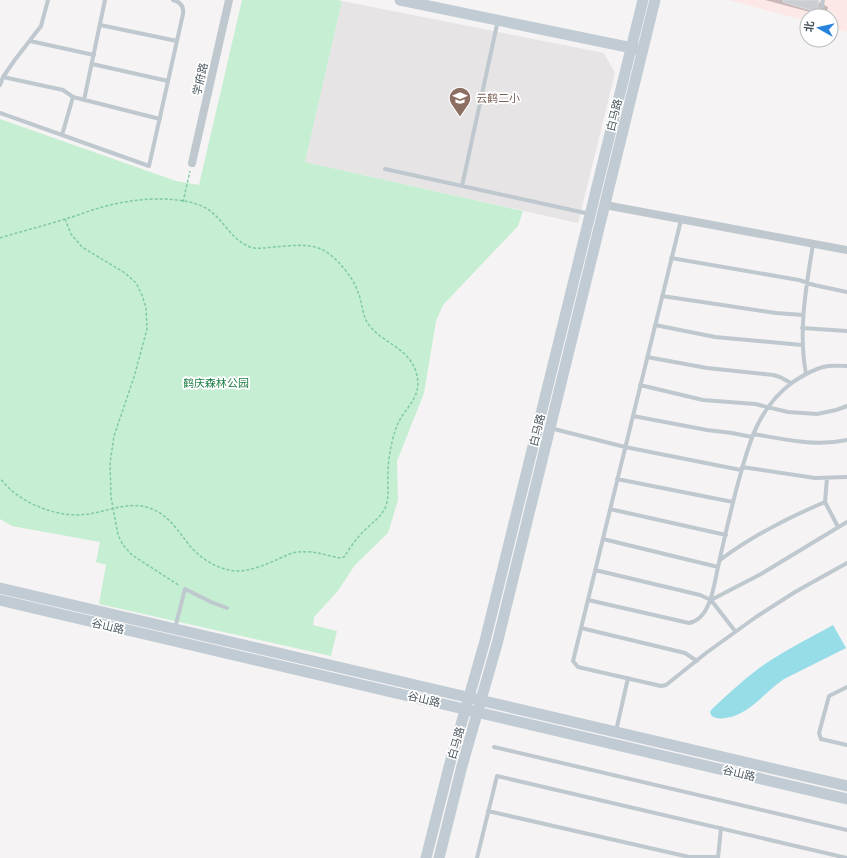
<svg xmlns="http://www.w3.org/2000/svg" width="847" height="858" viewBox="0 0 847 858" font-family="'IBM Plex Sans','Noto Sans SC',sans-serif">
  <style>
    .education { fill: #e6e4e5 }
    .medical { fill: #fbe8e7 }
    .green { fill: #c6eed2 }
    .water { fill: #96dde8 }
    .shadow { fill: #0003 }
    .building { fill: #caced2; stroke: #d7dade }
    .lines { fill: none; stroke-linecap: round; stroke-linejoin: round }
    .path { stroke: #7fcba0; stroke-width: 1.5; stroke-dasharray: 3 2; stroke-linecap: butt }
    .lane { stroke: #bfc8ce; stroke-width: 4 }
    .street { stroke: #bfc8ce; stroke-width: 8 }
    .secondary { stroke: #c0cbd3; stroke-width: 11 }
    .labels { text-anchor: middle; stroke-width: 3.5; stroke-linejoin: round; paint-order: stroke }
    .street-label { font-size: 11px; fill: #4b5860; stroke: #fff }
    .education-label { font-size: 11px; fill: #785e54; stroke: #fff; text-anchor: start }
    .park-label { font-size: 11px; fill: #1e7f47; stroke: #fff }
  </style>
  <rect width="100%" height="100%" fill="#f5f3f3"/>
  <!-- education -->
  <path class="education" d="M342 1 604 53 615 73 578 223 305 162Z"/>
  <!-- medical -->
  <path class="medical" d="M729 0H847V32L831 28V16H807V21Z"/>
  <!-- green -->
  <path class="green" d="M242 0H337L342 1 305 162 523 211 518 226 443 305 436 321 424 393 397 461 398 500 388 533 355 565 337 592 314 617 313 625 337 631 331 656 99 604 106 565 96 562 100 542 12 526 0 519V119L176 181 199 185Z"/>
  <!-- water -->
  <path class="water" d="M833 625 846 648 784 679C764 692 750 715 725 718 720 719 715 719 711 715L710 712 712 709C727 695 742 681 758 669 781 652 808 639 833 625Z"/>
  <!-- shadow -->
  <path class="shadow" d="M765 0H815L828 7 826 16H825Z"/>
  <!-- building -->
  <path class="building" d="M783 0H819L817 12 783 2Z"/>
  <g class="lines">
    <!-- path -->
    <path class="path" d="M183 202 190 171
      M65 219 71 234 82 247 125 273 136 283 142 295 146 308 147 329 134 377 114 436 110 463 111 497 118 535 123 545 132 555 180 586
      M0 238C22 231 44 226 65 219 77 216 88 211 99 208 129 199 172 194 202 206 222 215 229 239 250 247 259 250 266 247 275 247 289 246 308 243 321 249 335 255 353 277 358 292 362 301 362 313 367 322 379 342 405 345 415 369 426 399 402 407 395 431 391 444 388 460 388 473 387 485 390 497 385 508 380 518 373 522 366 529 357 537 350 548 344 557L341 558C321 555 314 549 292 553 275 560 248 575 229 570 213 567 196 555 187 542 175 527 166 512 146 507 128 502 107 511 89 514 59 519 18 503 0 478"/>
    <!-- lane -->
    <path class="lane" d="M820 16 823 0
      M100 25 177 41
      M30 41 94 55
      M92 64 168 81
      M3 77 63 90 73 97 160 119
      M0 85 3 77 14 61 41 26 48 0
      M84 100 105 0
      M0 113 149 166 183 14C184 7 181 2 173 0
      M62 135 73 97
      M385 169 590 214
      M462 186 498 20
      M681 220 573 661 578 667 661 686 666 685 706 653 756 617 795 592 847 563
      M671 258 799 280 814 285 847 292
      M662 296 776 313 803 315
      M655 325 715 337 802 345
      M802 328 847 331
      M647 357 707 368 773 375 780 377 791 383
      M806 374C798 330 806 288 813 244
      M640 385 703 400 755 404 788 412 817 414 836 410 847 406
      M633 416 707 430 732 433 752 437
      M550 428 625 447 741 470
      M753 434C784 439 815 447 847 440
      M742 467 815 478 847 477
      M827 478 825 502 838 527
      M617 479 733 502
      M610 509 726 535
      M603 539 718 567
      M720 560C752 536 787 518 825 502
      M595 570 700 595 711 600 735 631
      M588 600 689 623C711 619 714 584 718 567 724 540 730 513 737 487 748 446 757 408 793 382 802 376 812 370 823 367 831 365 839 366 847 366
      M711 600 761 574 847 522
      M175 628 185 589 211 602 227 608
      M581 628 685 653 697 661
      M847 687 829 696 819 733 821 739 847 745
      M616 731 628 678
      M494 747 847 830
      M488 811 689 857H718
      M477 858 497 776 847 858
      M718 858 721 828"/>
    <!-- street -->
    <path class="street" d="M192 163 229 0
      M605 205 847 250"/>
    <!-- secondary -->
    <path class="secondary" d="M400 0 637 49
      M0 588 847 786
      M0 600 847 799
      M426 858 450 763 485 641 643 0
      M439 858 462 766 497 644 655 0"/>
  </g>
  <!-- icons -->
  <defs>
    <g id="school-pin" transform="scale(1.15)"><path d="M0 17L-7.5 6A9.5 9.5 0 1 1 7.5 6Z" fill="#8d6e63" stroke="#fff"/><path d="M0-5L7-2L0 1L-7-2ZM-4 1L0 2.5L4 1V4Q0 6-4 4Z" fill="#fff"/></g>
  </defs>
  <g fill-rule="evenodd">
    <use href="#school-pin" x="460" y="98"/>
  </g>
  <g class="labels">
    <!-- street labels -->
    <g class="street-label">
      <text transform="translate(200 79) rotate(-77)" y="4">学府路</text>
      <text transform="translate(614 115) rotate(-76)" y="4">白马路</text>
      <text transform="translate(537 430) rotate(-76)" y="4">白马路</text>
      <text transform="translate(108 626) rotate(13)" y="4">谷山路</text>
      <text transform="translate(424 699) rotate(13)" y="4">谷山路</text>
      <text transform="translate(456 743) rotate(-74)" y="4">白马路</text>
      <text transform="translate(739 773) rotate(13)" y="4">谷山路</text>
    </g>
    <!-- education labels -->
    <g class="education-label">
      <text x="476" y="102">云鹤二小</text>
    </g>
    <!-- park labels -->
    <g class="park-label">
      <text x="216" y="387">鹤庆森林公园</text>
    </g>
  </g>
  <!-- north arrow -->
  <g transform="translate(819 28) rotate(278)"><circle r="19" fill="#ffffff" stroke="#b7bcbf"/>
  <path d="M0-3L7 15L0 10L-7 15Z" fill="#2783db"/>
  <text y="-6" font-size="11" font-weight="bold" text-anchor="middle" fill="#4b5860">北</text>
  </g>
</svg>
